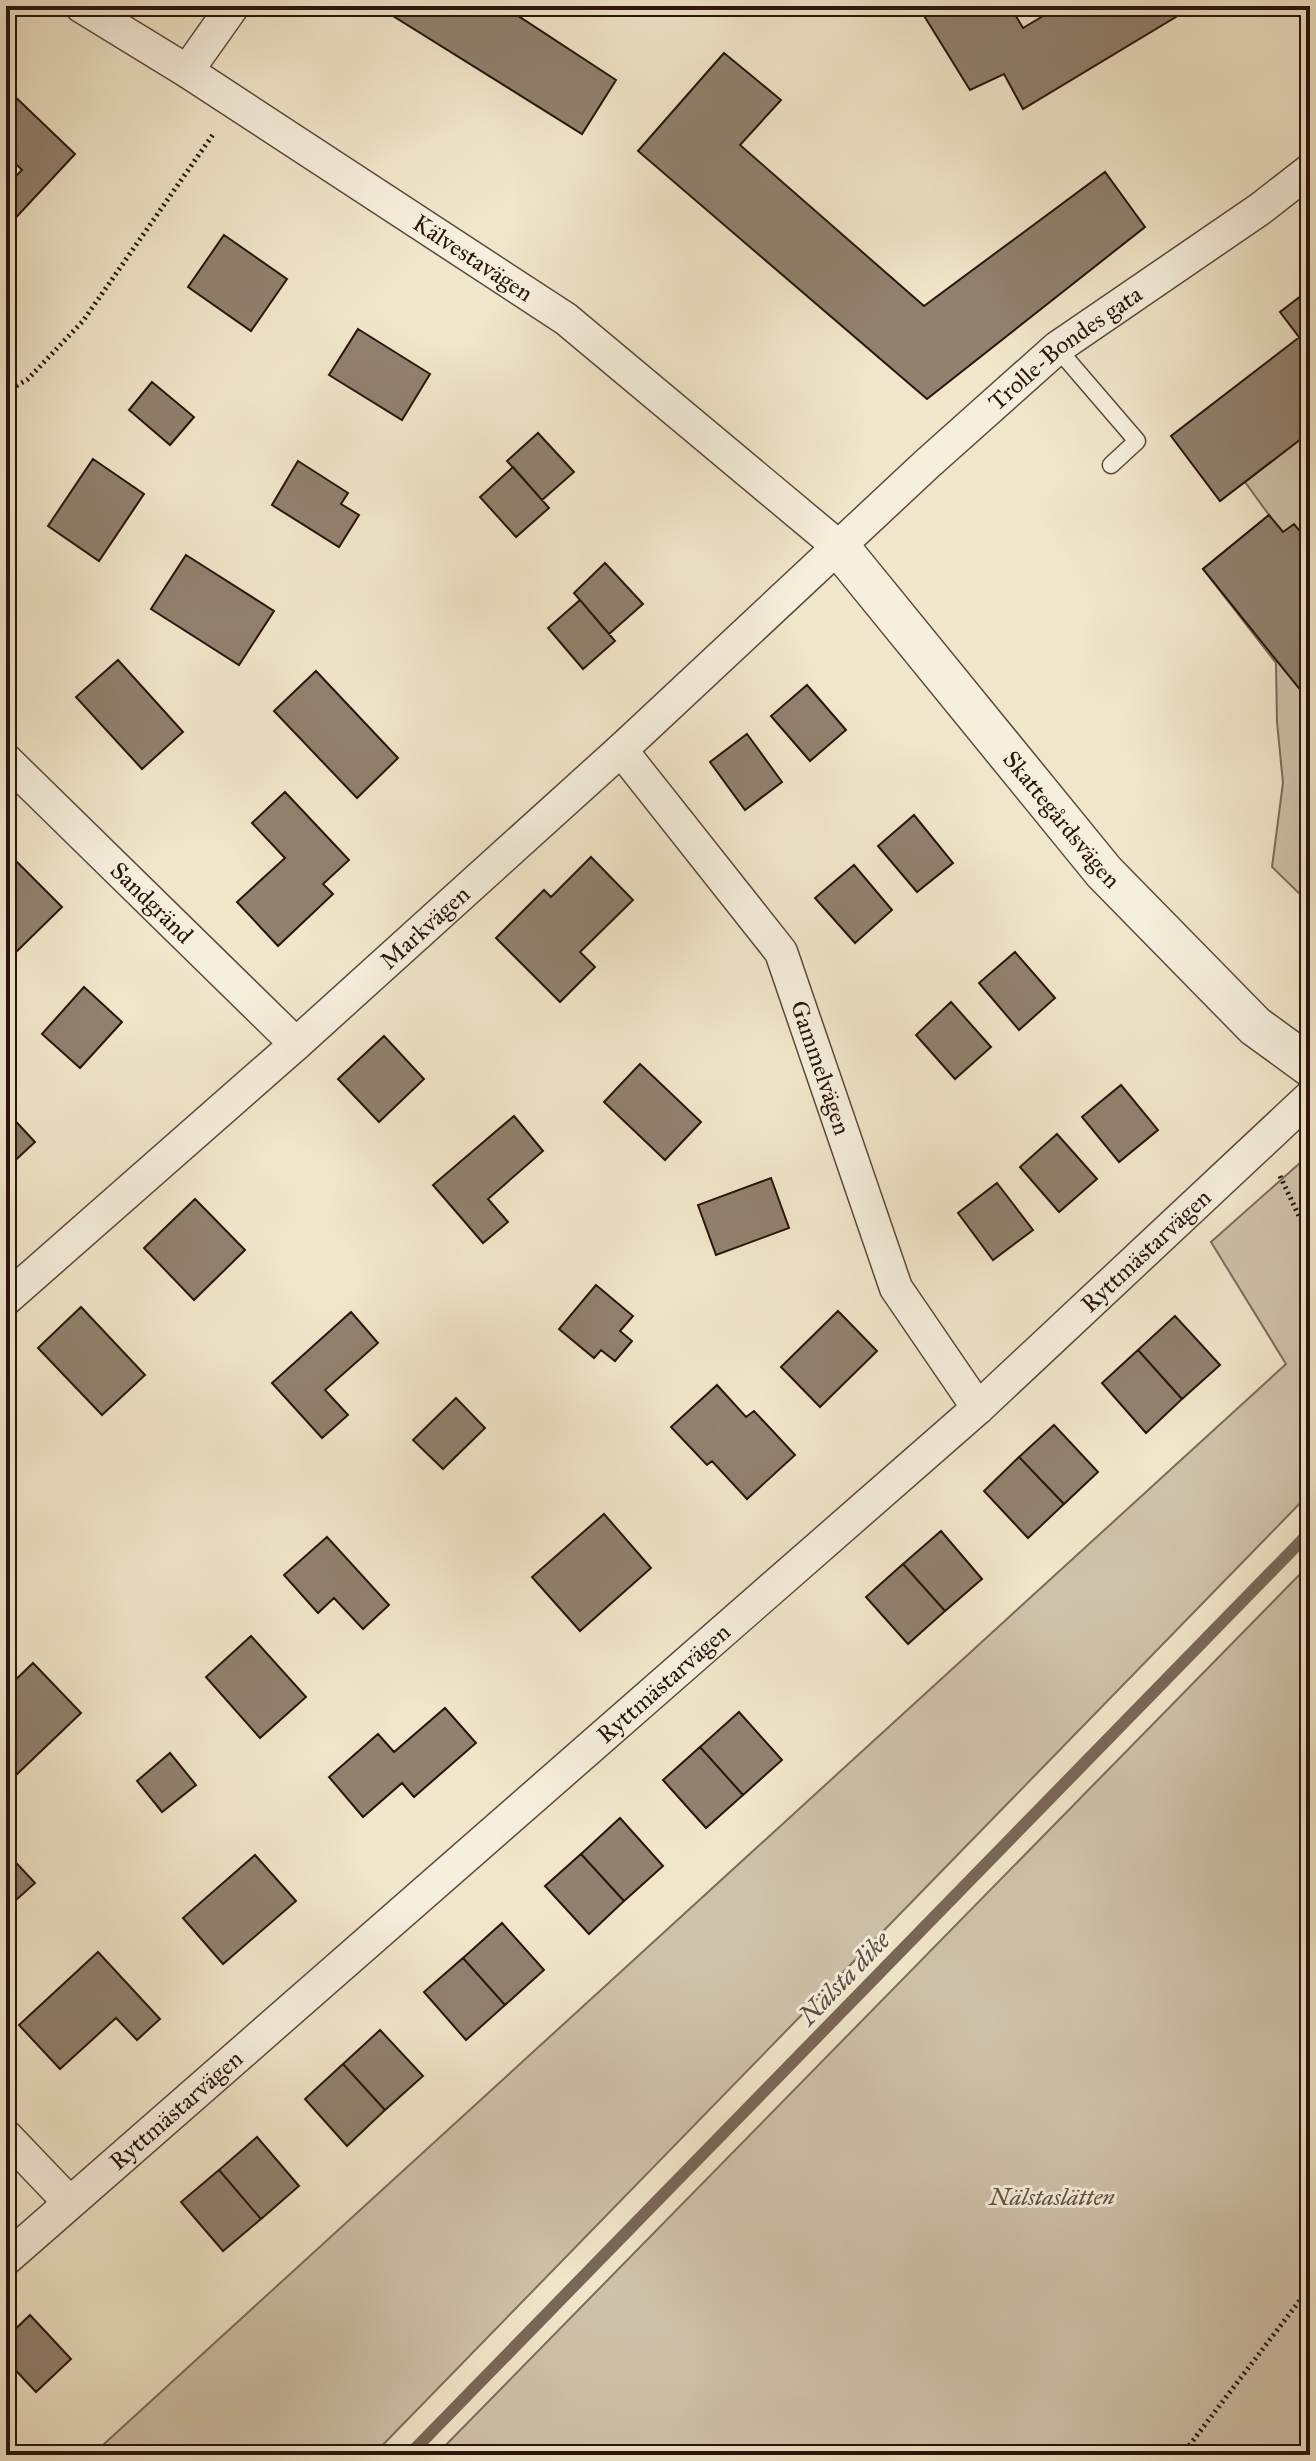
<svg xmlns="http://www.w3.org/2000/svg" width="1316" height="2461" viewBox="0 0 1316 2461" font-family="'IM FELL Great Primer',serif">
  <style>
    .green { fill: #cfc2aa; stroke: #7c6b5b; stroke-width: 2 }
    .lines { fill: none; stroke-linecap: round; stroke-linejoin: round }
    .stream { stroke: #796757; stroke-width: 12 }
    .building { fill: #91816f; stroke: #2a140c; stroke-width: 2 }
    .service-casing { stroke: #5c483c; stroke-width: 19 }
    .minor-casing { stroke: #5c483c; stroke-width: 35 }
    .tertiary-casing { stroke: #5c483c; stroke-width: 43 }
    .path { stroke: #2a140c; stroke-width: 5; stroke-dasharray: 2 4; stroke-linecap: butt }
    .service { stroke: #f6efdd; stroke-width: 16 }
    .minor { stroke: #f6efdd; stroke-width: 32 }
    .tertiary { stroke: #f6efdd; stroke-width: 40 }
    .labels { text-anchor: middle; stroke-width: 6; stroke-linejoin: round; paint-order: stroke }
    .street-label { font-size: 24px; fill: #2a140c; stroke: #f6efdd }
    .park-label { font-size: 24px; font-style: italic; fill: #645143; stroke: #f6efdd }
    .water-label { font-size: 26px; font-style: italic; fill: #5e4c3e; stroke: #f6efdd }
  </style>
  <rect width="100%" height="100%" fill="#f1e6ca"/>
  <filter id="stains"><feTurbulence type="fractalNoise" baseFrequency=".0025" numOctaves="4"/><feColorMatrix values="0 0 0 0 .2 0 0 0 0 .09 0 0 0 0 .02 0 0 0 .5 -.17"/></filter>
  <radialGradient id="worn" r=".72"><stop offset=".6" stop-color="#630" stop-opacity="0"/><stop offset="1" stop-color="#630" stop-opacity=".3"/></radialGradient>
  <!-- green -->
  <path class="green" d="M1310 432V904L1272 867 1283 783 1277 722 1276 663 1203 569 1269 515 1245 482Z
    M1310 1154V1493L373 2455H92L1286 1364 1211 1242Z
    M1310 1564V2455H436Z"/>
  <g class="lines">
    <!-- stream -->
    <path class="stream" d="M409 2455 1310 1532"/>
  </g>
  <!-- building -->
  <path class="building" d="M377 6H503L616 80 582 134Z
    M918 6H1010L1023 28 1060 6H1194L1023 109 1004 74 970 90Z
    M724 53 781 100 740 145 924 306 1105 172 1145 227 927 399 638 151Z
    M7 89 75 154 10 224 6 219V186L22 170 6 154Z
    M224 235 287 279 251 331 188 287Z
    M1310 289V329L1299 337 1280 312Z
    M358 329 430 374 402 420 329 375Z
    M1310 329V432L1220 501 1171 436Z
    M152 382 194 417 170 445 129 410Z
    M538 433 574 472 542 500 507 461Z
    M93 459 144 494 99 561 48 526Z
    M298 461 348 493 341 504 359 515 339 547 272 505Z
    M513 467 549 508 516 537 480 497Z
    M1269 515 1283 532 1294 524 1310 543V702L1203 569Z
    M186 555 274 611 239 665 151 609Z
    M605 563 643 604 609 634 574 593Z
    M580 600 615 641 583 669 548 628Z
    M118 660 183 732 142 769 76 697Z
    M316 671 398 758 357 798 274 711Z
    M807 685 846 730 810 761 771 716Z
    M747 734 782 782 745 810 710 762Z
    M285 792 349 860 323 884 333 894 278 946 237 902 285 858 252 823Z
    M914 815 953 863 917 892 878 846Z
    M591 857 633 900 580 952 595 967 560 1002 496 938 544 890 551 897Z
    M13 858 62 907 7 961 6 865Z
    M854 865 892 910 855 943 815 898Z
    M1015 952 1055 998 1019 1030 979 983Z
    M84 987 122 1022 80 1068 42 1034Z
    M951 1002 991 1047 955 1079 916 1035Z
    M384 1036 424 1079 379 1122 338 1079Z
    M640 1064 701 1122 665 1160 604 1102Z
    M1121 1085 1158 1130 1119 1162 1082 1117Z
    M6 1111 35 1142 6 1169Z
    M514 1116 543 1151 488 1199 508 1222 483 1243 433 1185Z
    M1057 1134 1097 1179 1059 1212 1020 1167Z
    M771 1178 789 1228 716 1255 698 1205Z
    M997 1183 1033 1230 993 1260 958 1213Z
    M195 1199 245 1250 194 1300 144 1248Z
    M596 1285 633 1316 620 1331 632 1341 615 1361 601 1350 594 1358 559 1329Z
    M81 1307 145 1375 102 1415 38 1348Z
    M838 1311 877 1351 820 1407 781 1367Z
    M351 1312 378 1343 325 1390 348 1415 322 1438 272 1383Z
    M1175 1316 1220 1365 1182 1399 1138 1350Z
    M1138 1350 1182 1399 1146 1433 1102 1383Z
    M717 1385 746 1417 754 1411 795 1455 747 1499 712 1461 707 1465 671 1427Z
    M456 1398 485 1428 443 1469 413 1440Z
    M1054 1425 1098 1472 1064 1504 1019 1457Z
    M1019 1457 1064 1504 1028 1538 984 1491Z
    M604 1514 651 1568 580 1631 532 1577Z
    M941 1531 982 1579 945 1611 903 1564Z
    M327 1537 389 1605 363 1629 334 1598 318 1613 284 1575Z
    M903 1564 945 1611 908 1644 866 1597Z
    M251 1636 306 1697 260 1738 206 1677Z
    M33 1663 81 1713 14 1777 6 1768V1689Z
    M445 1708 476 1743 414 1797 402 1783 363 1817 329 1777 378 1734 394 1752Z
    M739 1712 782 1760 743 1795 700 1747Z
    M700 1747 743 1795 706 1828 663 1780Z
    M170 1753 196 1785 162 1812 137 1781Z
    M620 1818 663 1866 624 1901 581 1854Z
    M6 1852 35 1883 6 1909Z
    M581 1854 624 1901 589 1934 545 1886Z
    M255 1855 296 1901 223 1964 183 1918Z
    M502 1923 544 1970 505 2005 463 1958Z
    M98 1952 160 2019 137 2040 116 2018 60 2069 19 2025Z
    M463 1958 505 2005 466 2040 424 1992Z
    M380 2030 423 2076 385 2110 343 2064Z
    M343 2064 385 2110 347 2146 305 2099Z
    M257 2137 299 2186 261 2219 219 2170Z
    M219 2170 261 2219 223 2251 181 2202Z
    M30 2315 71 2359 36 2392 6 2360V2338Z"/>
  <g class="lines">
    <!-- service casing -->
    <g class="service-casing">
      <path id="service" d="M1057 348 1137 441 1111 465"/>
    </g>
    <!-- minor casing -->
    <g class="minor-casing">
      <g id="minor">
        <path id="s1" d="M81 6 187 71 566 319 839 547"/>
        <path d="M187 71 233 6"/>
        <path id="s2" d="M621 750 781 952 896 1288 978 1408"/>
        <path id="s3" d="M6 760 296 1044"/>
        <path id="s4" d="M6 1299 296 1044 621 750 927 464 1057 348 1260 209 1310 170"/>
        <path d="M6 2136 69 2202"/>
        <path id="s5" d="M6 2259 978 1408 1310 1097"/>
      </g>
    </g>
    <!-- tertiary casing -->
    <g class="tertiary-casing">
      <g id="tertiary">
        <path id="s6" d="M839 547 1104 872 1255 1026 1310 1066"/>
      </g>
    </g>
    <!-- path -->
    <path class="path" d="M6 392 28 379 83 321 214 133
      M1280 1176 1310 1239
      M1182 2455 1310 2287"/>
    <!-- service -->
    <use href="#service" class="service"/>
    <!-- minor -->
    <use href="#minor" class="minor"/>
    <!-- tertiary -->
    <use href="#tertiary" class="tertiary"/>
  </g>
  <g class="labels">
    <!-- street labels -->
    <g class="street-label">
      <text dy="8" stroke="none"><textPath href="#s1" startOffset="466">Kälvestavägen</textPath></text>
      <text dy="8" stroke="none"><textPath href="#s4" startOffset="1424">Trolle-Bondes gata</textPath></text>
      <text dy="8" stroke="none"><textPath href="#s6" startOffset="352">Skattegårdsvägen</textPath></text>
      <text dy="8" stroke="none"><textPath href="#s3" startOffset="204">Sandgränd</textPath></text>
      <text dy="8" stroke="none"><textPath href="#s4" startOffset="560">Markvägen</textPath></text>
      <text dy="8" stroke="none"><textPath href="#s2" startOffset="380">Gammelvägen</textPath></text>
      <text dy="8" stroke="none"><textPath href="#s5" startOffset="1522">Ryttmästarvägen</textPath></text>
      <text dy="8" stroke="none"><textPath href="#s5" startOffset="874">Ryttmästarvägen</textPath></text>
      <text dy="8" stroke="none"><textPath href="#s5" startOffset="226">Ryttmästarvägen</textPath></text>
    </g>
    <!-- park labels -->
    <g class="park-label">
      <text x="1052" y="2205">Nälstaslätten</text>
    </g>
    <!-- water labels -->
    <g class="water-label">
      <text transform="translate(844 1978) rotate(-46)" y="9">Nälsta dike</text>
    </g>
  </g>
  <!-- margin -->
  <rect width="1316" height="2461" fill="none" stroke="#f1e6ca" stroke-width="32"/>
  <rect x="8" y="8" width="1300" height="2445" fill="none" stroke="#2a140c" stroke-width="4"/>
  <rect x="16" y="16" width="1284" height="2429" fill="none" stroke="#2a140c" stroke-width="2"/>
  <rect width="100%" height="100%" filter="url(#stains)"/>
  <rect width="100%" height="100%" fill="url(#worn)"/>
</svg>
